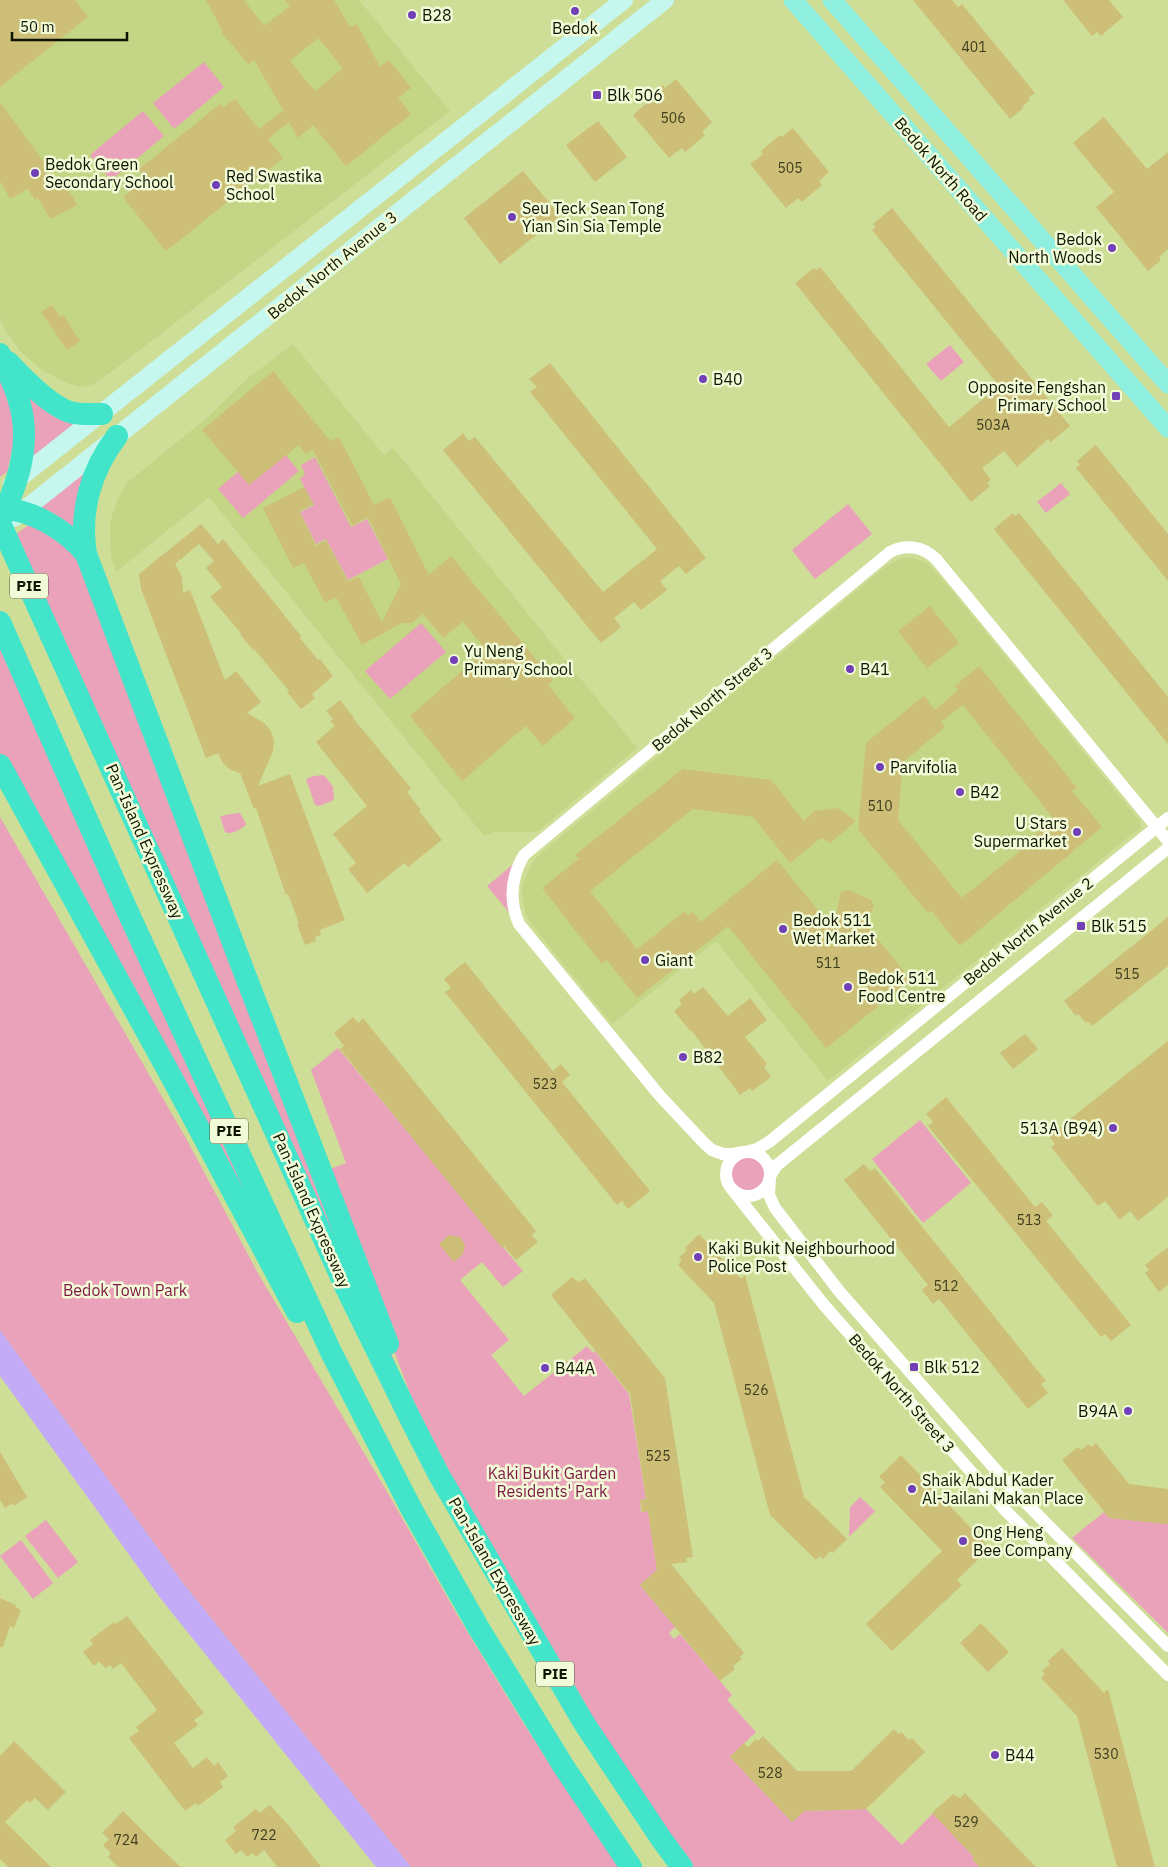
<svg xmlns="http://www.w3.org/2000/svg" width="1168" height="1867" viewBox="0 0 1168 1867" font-family="'IBM Plex Sans',sans-serif">
  <style>
    .built { fill: #c4d586 }
    .green { fill: #e9a2b9 }
    .water { fill: #c4abf8 }
    .building { fill: #cdbf77; fill-rule: evenodd }
    .lines { fill: none; stroke-linecap: round; stroke-linejoin: round }
    .minor { stroke: #fff; stroke-width: 12 }
    .secondary { stroke: #c6f7ef; stroke-width: 18 }
    .primary { stroke: #8eefdf; stroke-width: 19 }
    .motorway { stroke: #42e5c9; stroke-width: 22 }
    .poi-dot { fill: #7140b7; stroke: #f2fbd7; stroke-width: 2 }
    .labels { text-anchor: middle; stroke-width: 5; stroke-linejoin: round; paint-order: stroke }
    .number-label { font-size: 14px; fill: #3e3e1e }
    .shield { fill: #f2fbd7; stroke: #535940; stroke-width: 1 }
    .shield-label { font-size: 15px; font-weight: bold; fill: #0f1300 }
    .poi-label { font-size: 16px; fill: #0f1300; stroke: #f2fbd7; text-anchor: start }
    .street-label { font-size: 16px; fill: #0f1300; stroke: #f2fbd7 }
    .park-label { font-size: 16px; fill: #7d1846; stroke: #f2fbd7 }
  </style>
  <rect width="100%" height="100%" fill="#cede97"/>
  <!-- built -->
  <path class="built" d="M0 0H359L450 111 115 369 94 384 81 387 67 383 42 370 22 353 7 333 0 319Z
    M293 344 384 455 393 448 637 748 537 832H495L484 836 209 497 116 572 111 557 110 522 119 496 128 482 209 416 248 378Z
    M902 558H913L923 561 931 567 943 580 1140 821 1141 827 828 1081 716 941 612 1024 531 924 526 915 523 903 522 890 524 881 531 864 541 853 886 566Z"/>
  <!-- green -->
  <path class="green" d="M204 62 224 87 174 129 153 103Z
    M143 111 164 136 111 180 90 155Z
    M950 345 964 362 941 381 926 364Z
    M0 355 41 394 101 414 18 479 12 450 7 472 0 477Z
    M274 441 299 471 243 518 218 489Z
    M103 455 85 552 22 512Z
    M315 457 351 527 367 519 388 559 348 580 326 539 316 544 300 512 314 505 300 479 305 474 301 465Z
    M1061 483 1070 494 1046 513 1037 502Z
    M848 504 872 534 815 579 792 550Z
    M38 518 70 539 278 1060 437 1471 8 540Z
    M0 623 311 1333 0 765Z
    M421 623 446 652 390 699 365 671Z
    M324 775 333 787 334 800 319 806 315 805 306 779 314 776Z
    M240 813 246 824 245 826C239 830 231 835 225 832L220 817 225 815Z
    M0 817 187 1140 259 1275 393 1502 459 1618 522 1721 588 1822 621 1867H411L183 1583 0 1330Z
    M523 856 518 864V923L487 886Z
    M338 1048 523 1271 503 1287 482 1262 460 1280 509 1340 491 1355 524 1396 587 1346 593 1353 595 1351 629 1394 646 1499 640 1500 641 1512 648 1511 657 1570 640 1585 675 1627 669 1633 674 1639 680 1634 732 1695 727 1700 756 1732 730 1757 792 1822 804 1811 866 1809 902 1845 933 1813 974 1857 972 1859 980 1867H687L441 1474 325 1171 346 1163 311 1070Z
    M920 1120 971 1183 923 1223 872 1159Z
    M755 1153C774 1162 769 1172 764 1189 744 1208 715 1182 731 1159Z
    M860 1497 875 1511 849 1537 850 1507Z
    M1104 1512 1109 1518 1168 1524V1633L1072 1538Z
    M46 1520 78 1562 58 1578 25 1536Z
    M21 1540 53 1583 33 1599 0 1556Z"/>
  <!-- water -->
  <path class="water" d="M0 1330 183 1583 411 1867H376L161 1599 0 1376Z"/>
  <!-- building -->
  <path class="building" d="M0 0H75L88 17 0 87Z
    M206 0H244L264 26 290 6 285 0H334L350 27 357 24 380 67 389 60 411 88 398 98 411 114 346 166 313 125 298 138 289 122 268 139 283 158 166 251 123 197 132 190 129 187 143 176 138 170 220 104 223 108 235 99 259 129 283 110 254 60 248 64 222 33 223 32ZM318 38 343 68 315 91 290 61Z
    M913 0H952L958 7 962 4 1035 93 1028 98 1030 100 1022 107 1023 108 1010 119Z
    M1063 0H1109L1123 17 1101 36 1097 32 1092 36Z
    M676 79 712 122 702 132 705 135 685 152 682 148 669 158 633 115 646 104 644 101 663 85 665 88Z
    M0 102 59 183 64 181 77 205 50 219 38 198 35 200 28 189 10 199 0 181Z
    M1104 117 1147 169 1168 152V249L1159 257 1161 260 1148 271 1096 207 1114 192 1073 143Z
    M598 121 627 157 595 182 566 145Z
    M793 128 829 172 819 181 822 185 802 202 798 198 786 208 750 164 763 154 761 151 780 135 782 137Z
    M523 171 560 216 500 264 464 218Z
    M892 208 1070 426 1051 442 1048 439 1017 467 1004 451 982 468 991 480 987 483 990 486 971 502 795 283 814 268 816 270 820 267 949 427 999 386 872 230 876 227 873 224Z
    M52 305 60 317 63 315 80 341 67 350 41 312Z
    M550 363 706 558 686 574 679 566 660 581 667 590 641 610 634 602 614 618 621 627 601 643 443 450 463 433 469 441 475 437 603 592 657 549 530 392 537 387 529 379Z
    M273 371 330 441 339 437 374 505 390 497 429 575 451 556 553 680 548 685 575 718 543 746 526 726 462 781 410 716 486 650 463 622 443 638 423 614 412 623H402L362 645 336 597 325 603 304 563 293 568 263 508 304 487 313 504 299 511 316 546 326 540 348 582 358 576 382 622 401 584 368 517 352 525 313 450 306 454 299 445 249 485 202 430Z
    M1096 445 1168 534V581L1076 468 1080 465 1077 461Z
    M1013 513 1015 516 1019 513 1168 697V744L994 529Z
    M201 524 218 544 223 539 301 636 300 638 318 660 320 659 333 676 312 694 315 698 301 709 287 692 289 691 280 680 255 650 254 651 240 634 241 633 210 597 222 587 206 568 214 561 199 544 180 560 177 557 179 561 175 564 182 577 183 593 190 590 225 680 236 671 261 702 247 713 264 723 271 731 274 741 273 751 258 786 290 774 345 920 320 930 321 935 315 937 316 941 305 945 297 924 299 923 293 907 288 894 286 895 256 808 254 809 240 773 231 770 223 763 218 753 206 758 141 589 139 574Z
    M930 606 959 643 927 668 898 631Z
    M979 666 1077 788 1072 791 1102 827 960 946 931 911 928 913 858 829 866 743 924 696 935 710 958 690 955 686ZM963 705 1054 819 1035 835 1037 837 962 898 898 820 903 762 945 727 941 722Z
    M340 700 354 718H353L411 788 407 792 421 810 419 811 442 840 408 867 404 863 367 893 348 869 356 863 333 834 367 806 316 742 335 726 330 721 333 719 326 711Z
    M683 769 771 780 804 821 814 811 838 808 856 821 830 843 821 838 790 863 753 817 693 809 590 891 637 949 685 911 688 916 693 912 701 922 777 860 833 929 841 892 849 890 871 900 874 907 865 923 911 980 826 1048 728 926 637 998 607 960 602 964 542 888 579 859 575 855Z
    M1168 917V966L1092 1026 1088 1021 1086 1023 1078 1014 1076 1016 1064 1001Z
    M465 962 553 1071 561 1064 570 1075 562 1082 650 1191 628 1209 622 1201 617 1205 445 992 451 988 444 979Z
    M703 987 728 1016 750 998 767 1020 745 1037 767 1064 764 1067 771 1077 752 1091 750 1088 740 1095 691 1030 690 1031 674 1011 682 1004 679 1000 691 990 694 994Z
    M353 1017 358 1023 363 1018 536 1231 532 1235 538 1242 516 1260 504 1246 502 1248 340 1049 344 1046 334 1033Z
    M1025 1034 1038 1049 1013 1069 1000 1053Z
    M1168 1041V1197L1138 1221 1130 1211 1120 1220 1105 1201 1098 1206 1051 1147 1055 1144 1049 1136Z
    M946 1097 1035 1207 1042 1202 1053 1216 1046 1221 1131 1325 1111 1341 1105 1334 1101 1337 928 1126 933 1122 926 1114Z
    M864 1164 870 1171 875 1168 1046 1381 1041 1384 1048 1393 1028 1409 939 1299 933 1304 922 1290 928 1285 844 1180Z
    M699 1234 741 1279 745 1275 804 1497 847 1539 833 1553 830 1551 823 1559 820 1556 816 1560 770 1515 714 1303 678 1265 682 1260 679 1258 687 1250 685 1248Z
    M449 1235 460 1237 465 1245 463 1254 454 1262 439 1244Z
    M1168 1247V1285L1159 1292 1145 1273 1149 1270 1145 1265Z
    M572 1277 579 1282 585 1278 665 1378 693 1557 686 1558 687 1562 671 1564 744 1653 740 1657 742 1659 733 1666 735 1669 720 1681 640 1585 657 1570 648 1511 642 1512 640 1500 646 1499 630 1394 551 1295Z
    M1096 1443 1129 1484 1168 1489V1524L1109 1518 1102 1509 1062 1460 1078 1447 1081 1450 1088 1444 1091 1447Z
    M0 1452 27 1497 14 1506 13 1503 5 1508 0 1500Z
    M901 1455 990 1548 957 1580 962 1585 892 1651 866 1624 942 1551 880 1487 885 1482 879 1477Z
    M0 1598 16 1605 15 1607 21 1610 14 1628 10 1626 3 1647H0Z
    M127 1616 204 1713 194 1720 198 1725 174 1743 193 1768 207 1757 214 1766 218 1762 228 1776 220 1782 223 1787 198 1806 196 1803 185 1811 129 1738 139 1731 136 1727 157 1710 121 1663 113 1669 110 1665 105 1668 99 1661 94 1666 83 1652 93 1644 90 1640 114 1622 116 1624Z
    M981 1623 1009 1652 988 1672 960 1643Z
    M1062 1648 1104 1693 1108 1689 1155 1867H1117L1077 1716 1041 1678 1045 1674 1042 1671 1050 1664 1048 1661Z
    M894 1729 899 1734 901 1732 909 1740 912 1738 925 1752 866 1809 804 1811 792 1822 730 1757 744 1743 748 1747 756 1739 758 1741 763 1736 797 1771H851Z
    M14 1741 66 1792 48 1810 35 1798 30 1803 27 1800 5 1822 51 1867H8L0 1859V1756Z
    M965 1793 1007 1837 1036 1867H980L972 1859 974 1857 932 1813 953 1794 960 1798Z
    M270 1805 290 1827 321 1867H277L264 1850 256 1857 253 1853 247 1857 241 1850 236 1854 225 1840 236 1831 233 1827 256 1809 259 1813Z
    M123 1811 157 1845 181 1867H118L108 1857 111 1853 103 1845 109 1839 102 1833Z"/>
  <g class="lines">
    <!-- minor -->
    <path class="minor" d="M726 1174a22 22 0 1 1 44 0a22 22 0 1 1-44 0Z
      M743 1152 733 1154H723L712 1150 705 1144 660 1096 519 924C509 901 511 877 524 855L890 552C906 544 923 546 936 559L1168 841
      M745 1152 757 1149 769 1142 1168 818
      M770 1176 777 1165 1168 848
      M770 1178 769 1195 775 1208 839 1291 1017 1494 1168 1646
      M731 1188 824 1305 1004 1509 1168 1675"/>
    <!-- secondary -->
    <path class="secondary" d="M12 484 624 0
      M14 518 665 0"/>
    <!-- primary -->
    <path class="primary" d="M793 0 1168 428
      M832 0 1168 384"/>
    <!-- motorway -->
    <path class="motorway" d="M0 354C6 370 15 385 19 401 32 443 18 483 0 521
      M8 362C22 377 50 406 70 412 80 415 91 414 102 414
      M117 436C91 470 79 511 86 554L241 964 388 1344
      M0 509C31 508 67 531 86 554
      M0 523 346 1288 410 1418 439 1475 584 1723 662 1840 682 1867
      M0 622 127 910 331 1352 412 1510 478 1627 564 1767 631 1867
      M0 765 172 1078 297 1312"/>
  </g>
  <!-- markers -->
  <g class="poi-dot">
    <circle cx="575" cy="11" r="5"/>
    <circle cx="412" cy="15" r="5"/>
    <rect x="592" y="90" width="10" height="10" rx="2.5"/>
    <circle cx="35" cy="173" r="5"/>
    <circle cx="216" cy="185" r="5"/>
    <circle cx="512" cy="217" r="5"/>
    <circle cx="1112" cy="248" r="5"/>
    <circle cx="703" cy="379" r="5"/>
    <rect x="1111" y="391" width="10" height="10" rx="2.5"/>
    <circle cx="454" cy="660" r="5"/>
    <circle cx="850" cy="669" r="5"/>
    <circle cx="880" cy="767" r="5"/>
    <circle cx="960" cy="792" r="5"/>
    <circle cx="1077" cy="832" r="5"/>
    <rect x="1076" y="921" width="10" height="10" rx="2.5"/>
    <circle cx="783" cy="929" r="5"/>
    <circle cx="645" cy="960" r="5"/>
    <circle cx="848" cy="987" r="5"/>
    <circle cx="683" cy="1057" r="5"/>
    <circle cx="1113" cy="1128" r="5"/>
    <circle cx="698" cy="1257" r="5"/>
    <rect x="909" y="1362" width="10" height="10" rx="2.5"/>
    <circle cx="545" cy="1368" r="5"/>
    <circle cx="1128" cy="1411" r="5"/>
    <circle cx="912" cy="1489" r="5"/>
    <circle cx="963" cy="1541" r="5"/>
    <circle cx="995" cy="1755" r="5"/>
  </g>
  <g class="labels">
    <!-- number labels -->
    <g class="number-label">
      <text x="974" y="52">401</text>
      <text x="673" y="123">506</text>
      <text x="790" y="173">505</text>
      <text x="993" y="430">503A</text>
      <text x="880" y="811">510</text>
      <text x="828" y="968">511</text>
      <text x="1127" y="979">515</text>
      <text x="545" y="1089">523</text>
      <text x="1029" y="1225">513</text>
      <text x="946" y="1291">512</text>
      <text x="756" y="1395">526</text>
      <text x="658" y="1461">525</text>
      <text x="1106" y="1759">530</text>
      <text x="770" y="1778">528</text>
      <text x="966" y="1827">529</text>
      <text x="264" y="1840">722</text>
      <text x="126" y="1845">724</text>
    </g>
    <!-- shield labels -->
    <g class="shield">
      <rect x="10" y="573.5" width="38" height="25" rx="4"/>
      <rect x="210" y="1118.5" width="38" height="25" rx="4"/>
      <rect x="536" y="1661.5" width="38" height="25" rx="4"/>
    </g>
    <g class="shield-label">
      <text x="29" y="591">PIE</text>
      <text x="229" y="1136">PIE</text>
      <text x="555" y="1679">PIE</text>
    </g>
    <!-- poi labels -->
    <g class="poi-label">
      <text x="422" y="21">B28</text>
      <text x="575" y="34" text-anchor="middle">Bedok</text>
      <text x="607" y="101">Blk 506</text>
      <text x="45" y="170">Bedok Green<tspan x="45" dy="18">Secondary School</tspan></text>
      <text x="226" y="182">Red Swastika<tspan x="226" dy="18">School</tspan></text>
      <text x="522" y="214">Seu Teck Sean Tong<tspan x="522" dy="18">Yian Sin Sia Temple</tspan></text>
      <text x="1102" y="245" text-anchor="end">Bedok<tspan x="1102" dy="18">North Woods</tspan></text>
      <text x="713" y="385">B40</text>
      <text x="1106" y="393" text-anchor="end">Opposite Fengshan<tspan x="1106" dy="18">Primary School</tspan></text>
      <text x="464" y="657">Yu Neng<tspan x="464" dy="18">Primary School</tspan></text>
      <text x="860" y="675">B41</text>
      <text x="890" y="773">Parvifolia</text>
      <text x="970" y="798">B42</text>
      <text x="1067" y="829" text-anchor="end">U Stars<tspan x="1067" dy="18">Supermarket</tspan></text>
      <text x="793" y="926">Bedok 511<tspan x="793" dy="18">Wet Market</tspan></text>
      <text x="1091" y="932">Blk 515</text>
      <text x="655" y="966">Giant</text>
      <text x="858" y="984">Bedok 511<tspan x="858" dy="18">Food Centre</tspan></text>
      <text x="693" y="1063">B82</text>
      <text x="1103" y="1134" text-anchor="end">513A (B94)</text>
      <text x="708" y="1254">Kaki Bukit Neighbourhood<tspan x="708" dy="18">Police Post</tspan></text>
      <text x="924" y="1373">Blk 512</text>
      <text x="555" y="1374">B44A</text>
      <text x="1118" y="1417" text-anchor="end">B94A</text>
      <text x="922" y="1486">Shaik Abdul Kader<tspan x="922" dy="18">Al-Jailani Makan Place</tspan></text>
      <text x="973" y="1538">Ong Heng<tspan x="973" dy="18">Bee Company</tspan></text>
      <text x="1005" y="1761">B44</text>
    </g>
    <!-- street labels -->
    <g class="street-label">
      <text transform="translate(941 169) rotate(49)" y="6">Bedok North Road</text>
      <text transform="translate(332 265) rotate(-39)" y="6">Bedok North Avenue 3</text>
      <text transform="translate(712 699) rotate(-40)" y="6">Bedok North Street 3</text>
      <text transform="translate(145 841) rotate(66)" y="6">Pan-Island Expressway</text>
      <text transform="translate(1028 931) rotate(-39)" y="6">Bedok North Avenue 2</text>
      <text transform="translate(312 1210) rotate(66)" y="6">Pan-Island Expressway</text>
      <text transform="translate(902 1393) rotate(49)" y="6">Bedok North Street 3</text>
      <text transform="translate(495 1571) rotate(60)" y="6">Pan-Island Expressway</text>
    </g>
    <!-- park labels -->
    <g class="park-label">
      <text x="125" y="1296">Bedok Town Park</text>
      <text x="552" y="1479">Kaki Bukit Garden<tspan x="552" dy="18">Residents' Park</tspan></text>
    </g>
  </g>
  <!-- scale -->
  <path d="M12 32v8h115v-8" fill="none" stroke="#0f1300" stroke-width="2.5"/>
  <text x="20" y="32" font-size="15" fill="#0f1300" stroke="#f2fbd7" stroke-width="4" paint-order="stroke">50 m</text>
</svg>
